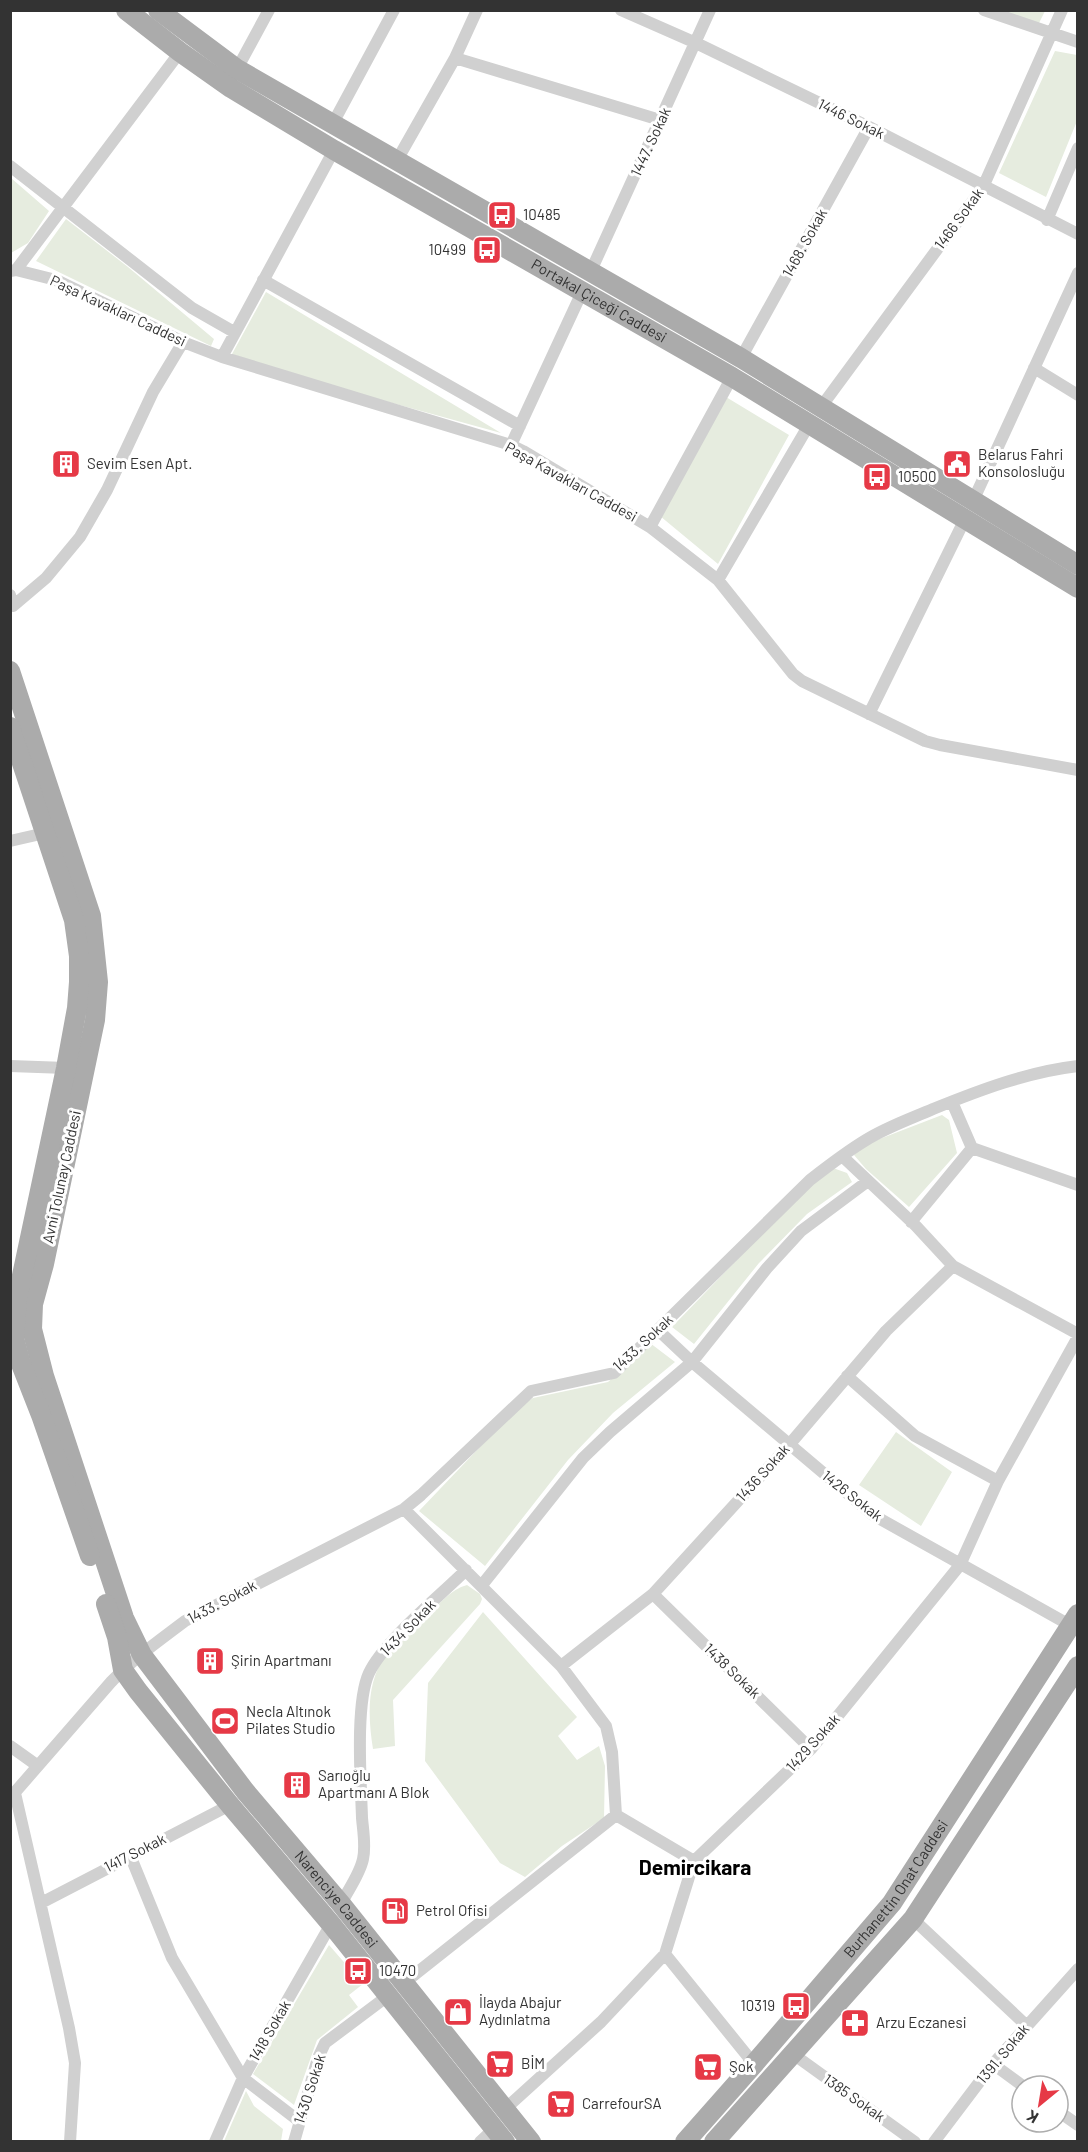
<svg xmlns="http://www.w3.org/2000/svg" width="1088" height="2152" viewBox="0 0 1088 2152" font-family="Barlow,sans-serif">
  <style>
    .green { fill: #e6ecdf }
    .lines { fill: none; stroke-linecap: round; stroke-linejoin: round }
    .minor { stroke: #d0d0d0; stroke-width: 12 }
    .primary { stroke: #ababab; stroke-width: 20 }
    .labels { text-anchor: middle; stroke-width: 6; stroke-linejoin: round; paint-order: stroke }
    .street-label { font-size: 15px; fill: #333; stroke: #fff }
    .poi-label { font-size: 15px; fill: #333; stroke: #fff; text-anchor: start }
    .district-label { font-size: 21px; font-weight: bold; fill: #000; stroke: #fff }
  </style>
  <rect width="100%" height="100%" fill="#fff"/>
  <!-- green -->
  <path class="green" d="M1003 11H1045L1038 25Z
    M1055 51 1077 55V121L1046 197 999 173Z
    M11 178 49 211 28 243 11 253Z
    M66 219 128 267 214 339 211 346 36 261Z
    M266 292 501 433 287 374 232 354Z
    M726 397 789 435 718 564 660 516Z
    M942 1115 949 1120 957 1153 909 1207 866 1169 854 1155 864 1145Z
    M833 1168 847 1173 852 1182 807 1214 759 1263 694 1344 672 1327 818 1176Z
    M650 1343 675 1362 613 1413 568 1460 485 1566 419 1511 519 1406 533 1398 608 1382Z
    M896 1432 952 1472 921 1526 859 1485Z
    M467 1585 480 1594 482 1599 480 1604 393 1700 395 1746 373 1749C368 1717 366 1682 386 1655 397 1641 414 1628 427 1616 438 1605 451 1589 467 1585Z
    M483 1612 577 1717 558 1736 577 1760 599 1746 605 1766 604 1818 562 1846 525 1877 500 1863 425 1761 428 1683Z
    M329 1945 363 1984 349 1995 358 2007 317 2040 294 2105 253 2074Z
    M246 2091 254 2106 283 2129 281 2141H224Z"/>
  <g class="lines">
    <!-- minor -->
    <path class="minor" d="M621 10 696 43 869 127 1078 234
      M984 10 1078 42
      M455 58 660 120
      M237 69 269 10
      M332 125 394 10
      M396 162 455 58 477 10
      M10 166 192 308 234 332
      M1047 220 1078 148
      M16 270 180 52
      M10 271 16 270 56 280 183 342 222 357 511 445 523 451 650 527 718 580 793 674 802 681 925 741 940 745 1078 770
      M590 273 710 10
      M263 280 520 426
      M222 357 334 150
      M741 358 869 127
      M1034 368 1078 395
      M821 407 983 187 1062 10
      M511 445 582 292
      M973 501 1078 273
      M650 527 732 377
      M718 580 810 423
      M10 595 13 606 46 578 80 537 107 490 153 392 183 342
      M869 714 965 519
      M10 841 45 833
      M10 1066 66 1068
      M952 1102 972 1148 1078 1185
      M842 1156 916 1226 953 1266 1078 1334
      M911 1222 972 1148
      M658 1330 692 1362 873 1515 1075 1628
      M847 1376 915 1436 998 1481
      M404 1509 561 1666 606 1726 612 1752 616 1815 694 1861
      M482 1585 583 1458 610 1432 692 1362 767 1268 801 1231 868 1181
      M653 1594 811 1749
      M561 1666 653 1594 789 1445 886 1331 953 1266
      M10 1746 38 1766
      M15 1793 69 2028 75 2063 70 2142
      M10 1798 111 1682C133 1659 160 1640 185 1621L404 1509 421 1495 531 1391 614 1373 810 1180C828 1166 846 1152 866 1140 887 1127 910 1119 933 1109 980 1090 1027 1072 1078 1066
      M130 1855 172 1958 243 2078 299 2121
      M41 1903 230 1805
      M341 1904C348 1890 360 1874 363 1859 366 1846 363 1830 362 1818 361 1783 355 1703 369 1673 384 1641 440 1596 466 1570
      M913 1919 1027 2026
      M665 1954 754 2064
      M404 1983 616 1815
      M793 2054 915 2142
      M993 2064 1023 2086
      M505 2109 601 2022 665 1954 694 1861 811 1749 960 1565 998 1481 1078 1337
      M1058 2111 1078 2125
      M215 2142 243 2078 331 1924
      M294 2142 318 2058 325 2043 389 1995
      M480 2142 495 2128
      M934 2142 993 2064 1078 1969"/>
    <!-- primary -->
    <g class="primary">
      <path id="s1" d="M126 10 180 52 231 88 334 150 732 377 1078 588"/>
      <path d="M158 10 237 69 741 358 1078 565"/>
      <path id="s2" d="M10 671 91 916 98 982 95 1020 44 1264 33 1304 32 1329 44 1376 124 1618 142 1655 245 1791 341 1904 531 2142"/>
      <path d="M10 727 74 920 79 956V982L77 1008 66 1068 17 1299 14 1338 21 1364 41 1415 90 1556"/>
      <path d="M106 1604 117 1637 123 1670 138 1691 230 1805 331 1924 505 2142"/>
      <path id="s3" d="M685 2142 754 2064 892 1903 1078 1614"/>
      <path d="M714 2142 913 1919 1078 1666"/>
    </g>
  </g>
  <!-- icons -->
  <defs>
    <g id="bus-square" transform="scale(1.5)"><rect x="-9" y="-9" width="18" height="18" rx="4" fill="#e63946" stroke="#fff"/><path d="M-5-6H5V4H4V6H2V4H-2V6H-4V4H-5ZM-3.5-4V0h7V-4ZM-3.5 1.2v1.5H-2V1.2ZM2 1.2v1.5H3.5V1.2Z" fill="#fff"/></g>
    <g id="building-square" transform="scale(1.5)"><rect x="-9" y="-9" width="18" height="18" rx="4" fill="#e63946" stroke="#fff"/><path d="M-4-6H4V6H1V3H-1V6H-4ZM-2.5-4.3h1.7v1.8h-1.7ZM.8-4.3h1.7v1.8H.8ZM-2.5-1h1.7V.8h-1.7ZM.8-1h1.7V.8H.8Z" fill="#fff"/></g>
    <g id="civic-square" transform="scale(1.5)"><rect x="-9" y="-9" width="18" height="18" rx="4" fill="#e63946" stroke="#fff"/><path d="M-.6-6.5H3V-4.5H.6V-3L4-1V1h2V6H-6V1h2V-1L-.6-3ZM-1.2 2.5V6h2.4V2.5Z" fill="#fff"/></g>
    <g id="stadium-square" transform="scale(1.5)"><rect x="-9" y="-9" width="18" height="18" rx="4" fill="#e63946" stroke="#fff"/><path d="M0-5a6.5 5 0 1 0 0 10a6.5 5 0 1 0 0-10ZM-3.5-1.8h7v3.6h-7Z" fill="#fff"/></g>
    <g id="fuel-square" transform="scale(1.5)"><rect x="-9" y="-9" width="18" height="18" rx="4" fill="#e63946" stroke="#fff"/><path d="M-5.5-6h7V0h2V4h1.3V-2.5L3-4.5l.8-.8L6-3V5H2.5V1h-1V6h-7ZM-4.2-4.7v3.2H.2V-4.7Z" fill="#fff"/></g>
    <g id="shop-square" transform="scale(1.5)"><rect x="-9" y="-9" width="18" height="18" rx="4" fill="#e63946" stroke="#fff"/><path d="M-5-2.5h2.3a2.7 3.5 0 0 1 5.4 0H5L5.5 6h-11ZM-1.5-2.5h3a1.5 2.3 0 0 0-3 0Z" fill="#fff"/></g>
    <g id="pharmacy-square" transform="scale(1.5)"><rect x="-9" y="-9" width="18" height="18" rx="4" fill="#e63946" stroke="#fff"/><path d="M-2-6h4v4h4v4h-4v4h-4v-4h-4v-4h4Z" fill="#fff"/></g>
    <g id="supermarket-square" transform="scale(1.5)"><rect x="-9" y="-9" width="18" height="18" rx="4" fill="#e63946" stroke="#fff"/><path d="M-6-5.5h2.5l.6 2H6L4.5 2H-2.5L-4.4-4H-6ZM-1.5 3.2a1.3 1.3 0 1 0 .1 0ZM3 3.2a1.3 1.3 0 1 0 .1 0Z" fill="#fff"/></g>
  </defs>
  <g fill-rule="evenodd">
    <use href="#bus-square" x="502" y="215"/>
    <use href="#bus-square" x="487" y="250"/>
    <use href="#building-square" x="66" y="464"/>
    <use href="#civic-square" x="957" y="464"/>
    <use href="#bus-square" x="877" y="477"/>
    <use href="#building-square" x="210" y="1661"/>
    <use href="#stadium-square" x="225" y="1721"/>
    <use href="#building-square" x="297" y="1785"/>
    <use href="#fuel-square" x="395" y="1911"/>
    <use href="#bus-square" x="358" y="1971"/>
    <use href="#bus-square" x="796" y="2006"/>
    <use href="#shop-square" x="458" y="2012"/>
    <use href="#pharmacy-square" x="855" y="2023"/>
    <use href="#supermarket-square" x="500" y="2064"/>
    <use href="#supermarket-square" x="708" y="2067"/>
    <use href="#supermarket-square" x="561" y="2104"/>
  </g>
  <g class="labels">
    <!-- street labels -->
    <g class="street-label">
      <text transform="translate(851 119) rotate(26)" y="5">1446 Sokak</text>
      <text transform="translate(651 142) rotate(-65)" y="5">1447. Sokak</text>
      <text transform="translate(959 219) rotate(-54)" y="5">1466 Sokak</text>
      <text transform="translate(805 243) rotate(-61)" y="5">1468. Sokak</text>
      <text dy="5" stroke="none"><textPath href="#s1" startOffset="556">Portakal Çiceği Caddesi</textPath></text>
      <text transform="translate(118 311) rotate(25)" y="5">Paşa Kavakları Caddesi</text>
      <text transform="translate(571 482) rotate(29)" y="5">Paşa Kavakları Caddesi</text>
      <text transform="translate(62 1177) rotate(-78)" y="5">Avni Tolunay Caddesi</text>
      <text transform="translate(643 1343) rotate(-43)" y="5">1433. Sokak</text>
      <text transform="translate(763 1473) rotate(-48)" y="5">1436 Sokak</text>
      <text transform="translate(852 1496) rotate(38)" y="5">1426 Sokak</text>
      <text transform="translate(222 1602) rotate(-28)" y="5">1433. Sokak</text>
      <text transform="translate(408 1628) rotate(-46)" y="5">1434 Sokak</text>
      <text transform="translate(732 1671) rotate(44)" y="5">1438 Sokak</text>
      <text transform="translate(813 1743) rotate(-48)" y="5">1429 Sokak</text>
      <text transform="translate(135 1853) rotate(-27)" y="5">1417 Sokak</text>
      <text dy="5" stroke="none"><textPath href="#s3" startOffset="330">Burhanettin Onat Caddesi</textPath></text>
      <text dy="5" stroke="none"><textPath href="#s2" startOffset="1335">Narenciye Caddesi</textPath></text>
      <text transform="translate(270 2031) rotate(-60)" y="5">1418 Sokak</text>
      <text transform="translate(1003 2054) rotate(-50)" y="5">1391. Sokak</text>
      <text transform="translate(310 2089) rotate(-72)" y="5">1430 Sokak</text>
      <text transform="translate(854 2098) rotate(35)" y="5">1385 Sokak</text>
    </g>
    <!-- poi labels -->
    <g class="poi-label">
      <text x="523" y="220">10485</text>
      <text x="466" y="255" text-anchor="end">10499</text>
      <text x="978" y="460">Belarus Fahri<tspan x="978" dy="17">Konsolosluğu</tspan></text>
      <text x="87" y="469">Sevim Esen Apt.</text>
      <text x="898" y="482">10500</text>
      <text x="231" y="1666">Şirin Apartmanı</text>
      <text x="246" y="1717">Necla Altınok<tspan x="246" dy="17">Pilates Studio</tspan></text>
      <text x="318" y="1781">Sarıoğlu<tspan x="318" dy="17">Apartmanı A Blok</tspan></text>
      <text x="416" y="1916">Petrol Ofisi</text>
      <text x="379" y="1976">10470</text>
      <text x="479" y="2008">İlayda Abajur<tspan x="479" dy="17">Aydınlatma</tspan></text>
      <text x="775" y="2011" text-anchor="end">10319</text>
      <text x="876" y="2028">Arzu Eczanesi</text>
      <text x="521" y="2069">BİM</text>
      <text x="729" y="2072">Şok</text>
      <text x="582" y="2109">CarrefourSA</text>
    </g>
    <!-- district labels -->
    <g class="district-label">
      <text x="695" y="1875">Demircikara</text>
    </g>
  </g>
  <!-- border -->
  <rect width="1088" height="2152" fill="none" stroke="#333333" stroke-width="24"/>
  <!-- north arrow -->
  <g transform="translate(1040 2104) rotate(210)"><circle r="28" fill="#ffffff" stroke="#adadad" stroke-width="1.5"/>
  <path d="M0-4.5L10 22L0 15L-10 22Z" fill="#e63946"/>
  <text y="-9" font-size="16" font-weight="bold" text-anchor="middle" fill="#333333">K</text>
  </g>
</svg>
